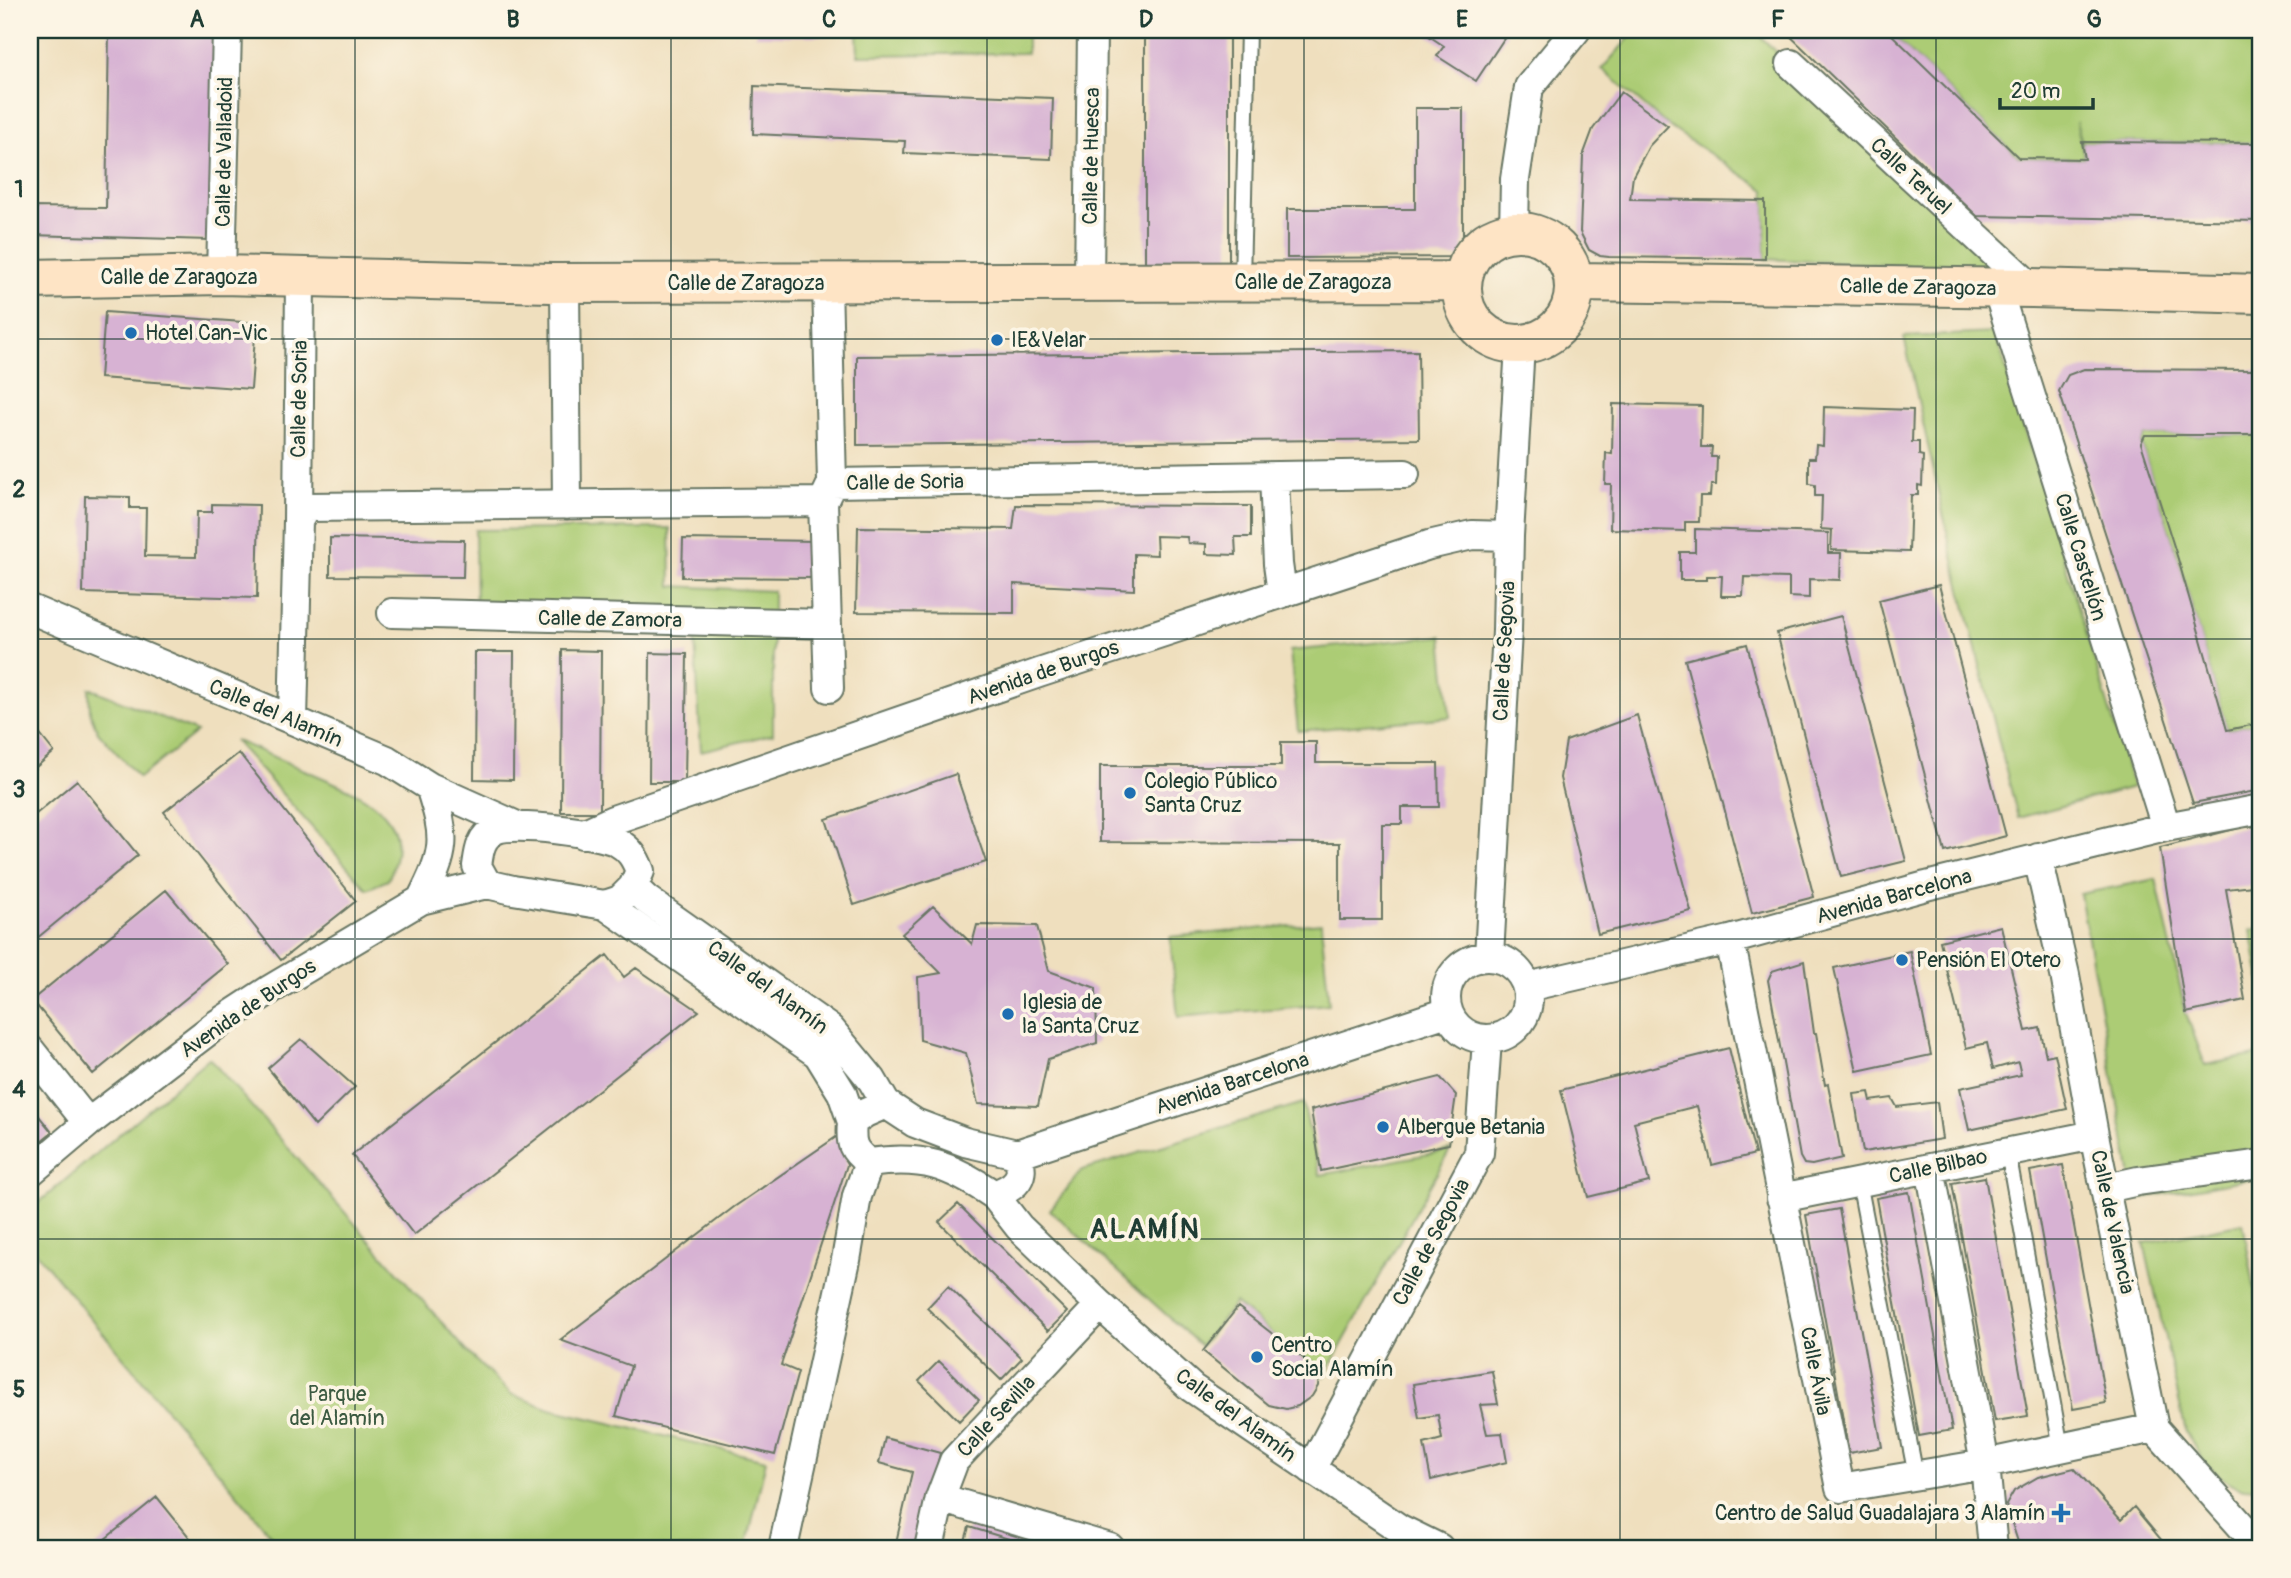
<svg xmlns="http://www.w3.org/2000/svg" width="2291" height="1578" viewBox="0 0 2291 1578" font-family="Pangolin,sans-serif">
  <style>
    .green { fill: #accc74; stroke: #668454; stroke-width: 2 }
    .building { fill: #d7b2d3 }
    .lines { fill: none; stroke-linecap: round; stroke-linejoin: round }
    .lane-casing { stroke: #687664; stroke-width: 18 }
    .street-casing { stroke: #687664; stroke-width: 32 }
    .secondary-casing { stroke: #687664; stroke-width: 42 }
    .lane { stroke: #fff; stroke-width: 14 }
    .street { stroke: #fff; stroke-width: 28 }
    .secondary { stroke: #fee4c5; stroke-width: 38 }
    .grid { fill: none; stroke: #1f3d34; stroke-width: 2; stroke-opacity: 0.55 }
    .poi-dot { fill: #1f6fb2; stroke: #fcf5e5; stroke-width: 2.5 }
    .labels { text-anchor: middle; stroke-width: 7; stroke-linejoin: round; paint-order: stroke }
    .street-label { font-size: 21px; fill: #1f3d34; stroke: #fcf5e5 }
    .poi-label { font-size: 21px; fill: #1f3d34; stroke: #fcf5e5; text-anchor: start }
    .park-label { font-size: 21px; fill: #3b5a41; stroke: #fcf5e5 }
    .district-label { font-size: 28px; font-weight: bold; letter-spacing: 2px; fill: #1f3d34; stroke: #fcf5e5 }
    .neatline { fill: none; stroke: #1f3d34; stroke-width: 2.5 }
    .grid-label { font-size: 23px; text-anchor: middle; font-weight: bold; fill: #1f3d34 }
  </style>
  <rect width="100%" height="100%" fill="#fcf5e5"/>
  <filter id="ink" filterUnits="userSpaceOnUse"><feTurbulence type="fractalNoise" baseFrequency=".0143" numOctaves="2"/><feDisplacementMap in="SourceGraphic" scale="14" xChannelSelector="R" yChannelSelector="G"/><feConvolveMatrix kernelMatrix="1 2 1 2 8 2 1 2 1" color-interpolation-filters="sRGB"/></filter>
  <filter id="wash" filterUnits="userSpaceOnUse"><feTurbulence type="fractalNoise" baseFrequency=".00686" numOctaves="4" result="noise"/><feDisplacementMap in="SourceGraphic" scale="28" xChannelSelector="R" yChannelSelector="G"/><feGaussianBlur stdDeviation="1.57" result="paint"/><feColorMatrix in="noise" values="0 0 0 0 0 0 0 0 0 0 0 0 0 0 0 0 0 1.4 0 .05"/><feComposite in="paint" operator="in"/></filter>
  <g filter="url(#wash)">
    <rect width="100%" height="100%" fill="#efdfbe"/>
    <!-- green -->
    <path class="green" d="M857 30H1027V53L858 55Z
      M1636 30H1753L2013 271 1765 259V190L1668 126 1602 69Z
      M1887 30H2245L2261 46V143L2082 142 2076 122 2085 159 2019 158Z
      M1995 333 2133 787 2018 818 1950 545 1904 337Z
      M2145 435H2261V723L2227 730 2178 559 2141 443Z
      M670 528 671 586 773 591V734L701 751 694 620H476L475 530Z
      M1442 636 1450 717 1298 731 1290 651Z
      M89 688 197 732 139 778 98 732 90 713Z
      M234 740C261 751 287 763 314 774 362 795 419 815 388 880L367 889Z
      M2156 879 2186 1013 2205 1065 2261 1054V1177L2135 1199 2080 894Z
      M1321 923 1329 1004 1178 1017 1170 937Z
      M2261 928V984L2251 930Z
      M209 1058 473 1358 511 1394 550 1409 766 1460 746 1548H286L274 1539 30 1245V1210Z
      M1303 1103 1320 1175 1450 1150 1324 1377 1235 1303 1201 1346 1050 1210 1082 1170Z
      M2243 1223 2261 1326V1486L2242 1489 2220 1477 2203 1460 2186 1432 2144 1243Z"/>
    <g id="blocks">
      <!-- building -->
      <path class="building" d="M109 30H216L210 240 30 235V207L106 208Z
        M756 30H830V36H756Z
        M1145 30H1229V265H1145Z
        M1420 30H1501L1507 34 1476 81 1437 56 1444 46Z
        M1784 30H1887L2019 158 2085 159 2082 142 2261 143V221L1977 216Z
        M2245 30H2261V46Z
        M754 86 1053 98 1051 159 904 153 905 141 753 134Z
        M1621 92 1668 126 1649 146 1633 176 1630 199 1765 201V259L1609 257 1600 256 1589 250 1580 232 1583 156 1593 129Z
        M1415 108H1463V257L1287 258V209H1415Z
        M105 312 256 323 251 389 100 378Z
        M1418 351 1419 439 857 445V356Z
        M2084 369 2261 370V435H2145L2141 443 2178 559 2227 730 2261 723V790L2193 803 2059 391 2068 375Z
        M1613 404 1702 406 1701 447H1712L1711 457H1717L1716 485H1711L1710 496H1700L1699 522H1685V531L1610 529 1611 484H1605L1606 453 1612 454Z
        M1824 407 1913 410 1912 442H1919V455L1923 456 1922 486 1918 485V495H1911L1909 552 1831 550 1832 530 1821 529 1822 496H1815V485L1809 484V458H1815L1816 445 1823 446Z
        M85 496 130 497V508H146L145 556 196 557 197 512H212V504L259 505 257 598 83 593Z
        M1016 505 1251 506V537H1235L1236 555 1206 554V544L1188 543 1187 537 1156 536 1157 555 1134 554V590L1014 584V613L856 612 858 527 1013 529Z
        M1695 529 1828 533V553H1841L1840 580 1809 579V598L1789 597V578L1744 577 1743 596H1721L1722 576H1707V580H1680V552H1695Z
        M330 538 464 540 463 577 330 576Z
        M683 539 816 541 815 578 682 577Z
        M1939 585 2006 836 1945 852 1879 600Z
        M1841 616 1906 861 1841 877 1777 633Z
        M1747 644 1814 897 1752 913 1685 660Z
        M562 650 601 651 600 812H561Z
        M475 652H514L513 780 474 779Z
        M650 653 687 654 685 782H649Z
        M1637 715 1691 911 1598 934 1560 778 1566 741Z
        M30 722 54 752 30 772Z
        M1281 742H1316V763H1438L1439 807H1402V824H1382V920H1340V843L1100 842V766H1281Z
        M239 753 356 901 281 960 164 812Z
        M956 774 986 862 854 905 826 819Z
        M77 780 138 855 30 944V819Z
        M2261 826V885L2226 889 2245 1000 2186 1013 2160 848 2243 827Z
        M166 890 228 964 93 1074 32 1000Z
        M933 906 972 944 977 925 1037 926 1049 971 1096 988 1097 1043 1048 1059 1038 1106 978 1104 966 1053 920 1040 918 977 941 973 902 934Z
        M2001 926 2026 1031 2040 1028 2046 1056 2055 1054 2067 1109 1969 1130 1960 1088 2021 1075 2018 1062 1993 1069 1987 1043 1966 1048 1940 941Z
        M1910 951 1931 1055 1857 1071 1834 968Z
        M607 955 624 977 636 968 699 1011 414 1235 352 1155Z
        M1804 961 1814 1033H1816L1825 1085 1828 1084 1842 1158 1812 1165 1804 1164 1800 1157 1768 980 1772 971Z
        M301 1039 355 1087 315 1126 268 1068Z
        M1729 1048 1755 1154 1712 1165 1697 1106 1634 1122 1649 1182 1588 1197 1561 1090Z
        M1440 1077 1456 1095 1449 1144 1321 1171 1311 1110Z
        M1869 1092 1871 1101 1892 1098 1897 1107 1937 1102 1942 1139 1863 1152 1854 1094Z
        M30 1105 52 1132 30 1150Z
        M842 1133 847 1165 781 1365 798 1372 775 1455 616 1416 631 1366 560 1340 734 1207Z
        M2063 1165 2106 1403 2073 1409 2030 1171Z
        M1985 1177 2028 1416 1995 1421 1952 1183Z
        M1909 1192 1952 1430 1919 1436 1876 1198Z
        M958 1204 1067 1312 1048 1331 939 1222Z
        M1839 1209 1882 1447 1849 1453 1806 1215Z
        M948 1286 1022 1358 1001 1380 927 1308Z
        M1238 1307 1311 1364 1319 1374 1318 1386 1312 1396 1298 1406 1286 1409 1269 1405 1203 1351Z
        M939 1361 979 1400 959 1421 919 1381Z
        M1492 1371 1498 1404 1480 1405 1487 1434 1502 1433 1507 1462 1431 1480 1424 1444 1442 1439 1438 1415 1419 1418 1413 1384Z
        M885 1438 940 1453 918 1548 895 1547 912 1472 879 1463Z
        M2074 1468 2121 1520 2134 1507 2168 1548H2020L2006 1505 2014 1491 2038 1477Z
        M157 1497 198 1548H94Z
        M969 1527 1039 1548H963Z"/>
    </g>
  </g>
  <g filter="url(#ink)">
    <use href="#blocks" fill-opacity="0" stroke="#687664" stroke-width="2"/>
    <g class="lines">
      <!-- lane casing -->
      <g class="lane-casing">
        <path id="lane" d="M1242 280 1248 30
          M2008 1152 2061 1448
          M1859 1182 1916 1476"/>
      </g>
      <!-- street casing -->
      <g class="street-casing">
        <path id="street" d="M1791 64 2032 288
          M1514 232 1515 179 1529 87 1576 30
          M221 275 227 30
          M1089 282 1092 30
          M565 283 567 505
          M827 283 832 483
          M1997 288 2166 827
          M1274 477 1278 564 1282 593
          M823 502 829 688
          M298 521 300 277
          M30 609 387 760 430 787 517 826
          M392 613 827 624
          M293 720 298 521 306 507 823 502 832 483 1405 474
          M583 834 613 820 1039 673 1429 545 1472 535 1509 536
          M2038 858 2065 975 2094 1135 2154 1428 2261 1548
          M633 887 647 900 830 1029 872 1080 886 1104
          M421 900C446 851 447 839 430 787
          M605 905 818 1054 842 1093 852 1122
          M1730 940 1840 1488 1985 1464 2154 1428
          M1489 956 1507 631 1509 536 1520 345
          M1446 998a41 41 0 1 1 82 0a41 41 0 1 1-82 0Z
          M1527 987 1730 940 1926 886 2166 827 2261 809
          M30 1050 88 1123
          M886 1104 915 1123 965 1142 1017 1154C1027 1177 1016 1187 994 1195 950 1165 923 1155 869 1163 852 1150 850 1144 852 1122L865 1113Z
          M1017 1154 1447 1012
          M1930 1168 1985 1464 1993 1548
          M30 1172 88 1123 216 1025 271 989 421 900 487 884 513 890 605 905 620 900 633 887 640 871C635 858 630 849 617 842 600 833 512 821 495 830 480 837 479 852 477 866L487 884
          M2107 1188 2138 1181 2261 1164
          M994 1195 1019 1227 1100 1305 1192 1388 1400 1529 1439 1548
          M1781 1198 2094 1135
          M1311 1469 1479 1153 1487 1040
          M940 1498 1110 1548
          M783 1548 846 1260 857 1196 869 1163
          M929 1548 940 1498 954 1461 1100 1305"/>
      </g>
      <!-- secondary casing -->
      <g class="secondary-casing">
        <path id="secondary" d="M1462 288a56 56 0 1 1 112 0a56 56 0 1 1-112 0Z
          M30 279 221 275 551 283 1462 281
          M1575 282 2032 288 2261 294"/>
      </g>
      <!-- lane -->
      <use href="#lane" class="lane"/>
      <!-- street -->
      <use href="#street" class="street"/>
      <!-- secondary -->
      <use href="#secondary" class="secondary"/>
    </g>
  </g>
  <!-- grid -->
  <path class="grid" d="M355 30V1548M671 30V1548M987 30V1548M1304 30V1548M1620 30V1548M1936 30V1548M30 339H2261M30 639H2261M30 939H2261M30 1239H2261"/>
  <!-- markers -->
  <g class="poi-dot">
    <circle cx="131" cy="333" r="7"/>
    <circle cx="997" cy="340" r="7"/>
    <circle cx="1130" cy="793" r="7"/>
    <circle cx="1902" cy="960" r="7"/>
    <circle cx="1008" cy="1014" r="7"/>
    <circle cx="1383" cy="1127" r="7"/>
    <circle cx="1257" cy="1357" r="7"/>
    <path d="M2057.5 1502.5h7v7h7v7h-7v7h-7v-7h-7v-7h7z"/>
  </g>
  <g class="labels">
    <!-- street labels -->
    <g class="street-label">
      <text transform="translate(224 152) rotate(-89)" y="7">Calle de Valladoid</text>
      <text transform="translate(1091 156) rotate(-89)" y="7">Calle de Huesca</text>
      <text transform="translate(1911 176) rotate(43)" y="7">Calle Teruel</text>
      <text x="179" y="284">Calle de Zaragoza</text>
      <text x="1313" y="289">Calle de Zaragoza</text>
      <text x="746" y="290">Calle de Zaragoza</text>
      <text transform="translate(1918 287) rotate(1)" y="7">Calle de Zaragoza</text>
      <text transform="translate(299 399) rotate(-89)" y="7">Calle de Soria</text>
      <text transform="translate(905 482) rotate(-1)" y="7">Calle de Soria</text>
      <text transform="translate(2081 557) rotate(73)" y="7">Calle Castellón</text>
      <text transform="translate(610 619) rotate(1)" y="7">Calle de Zamora</text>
      <text transform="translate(1504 651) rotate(-87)" y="7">Calle de Segovia</text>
      <text transform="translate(1043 672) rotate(-19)" y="7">Avenida de Burgos</text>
      <text transform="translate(276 713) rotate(23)" y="7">Calle del Alamín</text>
      <text transform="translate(1894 896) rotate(-15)" y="7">Avenida Barcelona</text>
      <text transform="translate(768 987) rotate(36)" y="7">Calle del Alamín</text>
      <text transform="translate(248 1008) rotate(-34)" y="7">Avenida de Burgos</text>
      <text transform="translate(1232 1083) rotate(-18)" y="7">Avenida Barcelona</text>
      <text transform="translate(1938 1166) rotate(-12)" y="7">Calle Bilbao</text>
      <text transform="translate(2113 1222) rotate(78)" y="7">Calle de Valencia</text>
      <text transform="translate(1431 1242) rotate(-62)" y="7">Calle de Segovia</text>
      <text transform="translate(1816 1371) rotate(79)" y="7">Calle Ávila</text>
      <text transform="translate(1236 1415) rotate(36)" y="7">Calle del Alamín</text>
      <text transform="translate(996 1416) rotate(-47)" y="7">Calle Sevilla</text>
    </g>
    <!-- poi labels -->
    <g class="poi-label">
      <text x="145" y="340">Hotel Can-Vic</text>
      <text x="1011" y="347">IE&amp;Velar</text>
      <text x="1144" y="788">Colegio Público<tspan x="1144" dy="24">Santa Cruz</tspan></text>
      <text x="1916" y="967">Pensión El Otero</text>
      <text x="1022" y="1009">Iglesia de<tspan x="1022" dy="24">la Santa Cruz</tspan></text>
      <text x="1397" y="1134">Albergue Betania</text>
      <text x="1271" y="1352">Centro<tspan x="1271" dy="24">Social Alamín</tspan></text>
      <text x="2045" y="1520" text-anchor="end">Centro de Salud Guadalajara 3 Alamín</text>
    </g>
    <!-- park labels -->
    <g class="park-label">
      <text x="337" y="1401">Parque<tspan x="337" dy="24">del Alamín</tspan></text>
    </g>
    <!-- district labels -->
    <g class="district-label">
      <text x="1145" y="1238">ALAMÍN</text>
    </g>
  </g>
  <!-- margin -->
  <rect width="2291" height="1578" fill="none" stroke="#fcf5e5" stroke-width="77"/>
  <!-- scale -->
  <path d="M2000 98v10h93v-10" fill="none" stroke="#1f3d34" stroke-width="3.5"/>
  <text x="2011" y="98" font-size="21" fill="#1f3d34" stroke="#fcf5e5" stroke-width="5" paint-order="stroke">20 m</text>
  <rect x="38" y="38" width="2214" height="1502" class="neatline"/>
  <g class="grid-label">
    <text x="197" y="27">A</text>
    <text x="513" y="27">B</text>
    <text x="829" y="27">C</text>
    <text x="1146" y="27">D</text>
    <text x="1462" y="27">E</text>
    <text x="1778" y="27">F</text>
    <text x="2094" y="27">G</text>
    <text x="19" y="197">1</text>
    <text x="19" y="497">2</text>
    <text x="19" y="797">3</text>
    <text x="19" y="1097">4</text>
    <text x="19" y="1397">5</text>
  </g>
</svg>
